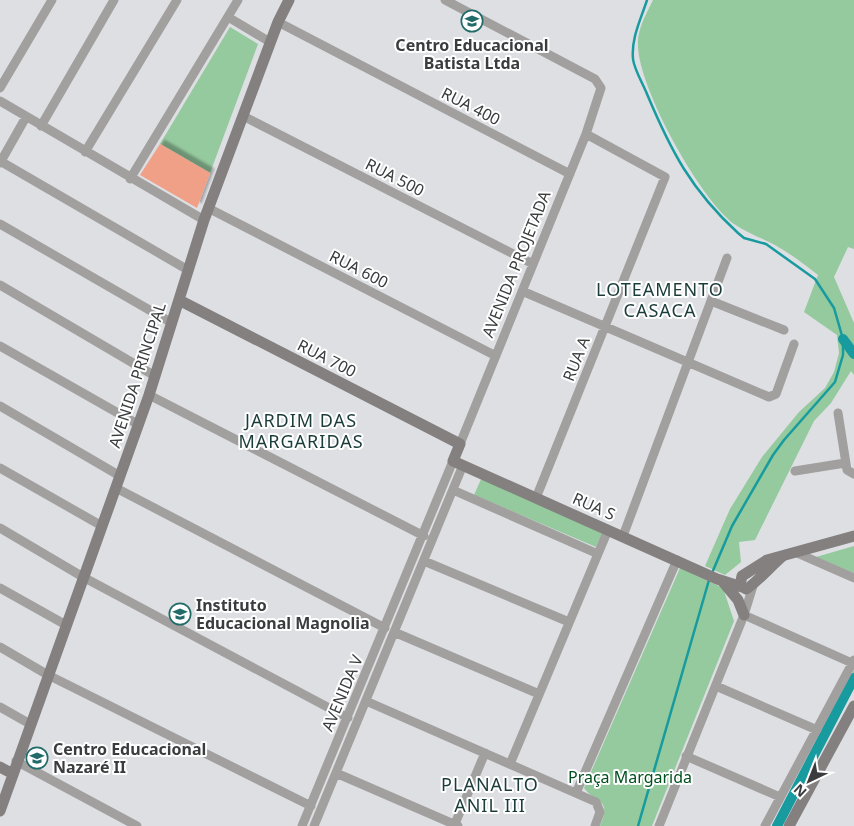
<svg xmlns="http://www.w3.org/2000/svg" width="854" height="826" viewBox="0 0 854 826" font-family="'Noto Sans',sans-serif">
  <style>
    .green { fill: #95c99e }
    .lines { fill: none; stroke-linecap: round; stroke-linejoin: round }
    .stream { stroke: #189b9f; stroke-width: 2.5 }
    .canal { stroke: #189b9f; stroke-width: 10 }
    .building { fill: #f1a088; filter: url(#shadow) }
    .street { stroke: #a29f9f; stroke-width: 9 }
    .secondary { stroke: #84807f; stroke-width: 11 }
    .labels { text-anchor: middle; stroke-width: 4; stroke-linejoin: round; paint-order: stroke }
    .poi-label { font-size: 16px; font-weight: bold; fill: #3b3c3e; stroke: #fff; text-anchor: start }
    .street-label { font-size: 16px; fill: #3b3c3e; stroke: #fff }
    .park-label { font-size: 16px; fill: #004f1e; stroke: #fff }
    .neighbourhood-label { font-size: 18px; letter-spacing: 1px; fill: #1a3c3a; stroke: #fff }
  </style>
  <defs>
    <filter id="shadow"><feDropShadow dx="4.5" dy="-4.5" stdDeviation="1" flood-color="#0004"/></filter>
  </defs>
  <rect width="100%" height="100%" fill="#dddfe3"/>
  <!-- green -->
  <path class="green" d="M653 0H854V249L848 247 834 277 854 323V375L851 371 831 403 814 421 755 540 739 542 741 562 725 575 705 566 730 509 762 457 799 412 825 388 834 372 839 353 837 335 804 312 818 275C804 264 791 254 775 245 762 238 747 233 734 224 700 199 639 89 638 46 637 29 646 15 653 0Z
    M230 27 258 44 210 173 160 144Z
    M482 477 603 531 596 547 474 495Z
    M854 546V573L816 557Z
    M680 568 723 588 734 621 652 826H600C612 797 596 804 584 788Z
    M854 670V688L781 826H773Z"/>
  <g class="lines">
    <!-- stream -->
    <path class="stream" d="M647 0C641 19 631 38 633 59 634 69 643 84 647 94 671 151 691 190 738 233L744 238 766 244 815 279 834 308 843 339V355L835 382 784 440 773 455 732 526 712 573
      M638 826 709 580"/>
    <!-- canal -->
    <path class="canal" d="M843 339 854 354
      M777 826 854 678"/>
  </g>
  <!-- building -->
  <path class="building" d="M160 144 210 173 197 208 140 175Z"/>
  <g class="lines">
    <!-- street -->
    <path class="street" d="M445 0 595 79 601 88 586 134 460 444
      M228 17 270 42
      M278 22 570 174
      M0 88 52 0
      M0 101 204 220
      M243 116 533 264
      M41 126 114 0
      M85 152 177 0
      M0 161 188 270
      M0 163 26 117
      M130 179 238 0
      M208 208 496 356
      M0 224 172 323
      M0 285 155 376
      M522 291 769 397 776 394 794 344
      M711 301 784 330
      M0 346 139 425
      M149 395 424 536
      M0 406 120 476
      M838 413 847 470 854 474
      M0 468 102 526
      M795 471 845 463
      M116 488 385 628
      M453 490 598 554
      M536 498 665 177 586 134
      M0 528 83 577 348 718
      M623 536 727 258
      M797 553 854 578
      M424 561 569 622
      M0 588 66 625
      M744 615 852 663
      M394 632 539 694
      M0 647 48 675 311 806
      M716 686 817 730
      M366 701 596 802 600 812 595 826
      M0 707 30 724
      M686 756 780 797
      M16 761 137 826
      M510 764 608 530
      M336 773 458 826
      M576 793 677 560
      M302 826 453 461
      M314 826 463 465
      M454 826 485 753
      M659 826 744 615 753 586
      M765 826 854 660"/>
    <!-- secondary -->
    <path class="secondary" d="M179 300 460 444 453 461 717 579 742 587
      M783 556C774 563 751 588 746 589L740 585 742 576 767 560 854 536
      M723 582 738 600 744 615
      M0 767 13 774
      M0 811 149 395 204 220 278 22 289 0
      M789 826 854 706"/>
  </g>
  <!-- icons -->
  <defs>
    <g id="school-ring" transform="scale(1.125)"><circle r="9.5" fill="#fff" stroke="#216c69" stroke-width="1.5"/><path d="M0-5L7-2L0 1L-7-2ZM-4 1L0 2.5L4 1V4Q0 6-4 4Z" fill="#216c69"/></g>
  </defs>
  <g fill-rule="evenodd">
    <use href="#school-ring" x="472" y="21"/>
    <use href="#school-ring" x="180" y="614"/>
    <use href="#school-ring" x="37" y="758"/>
  </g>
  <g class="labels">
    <!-- poi labels -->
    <g class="poi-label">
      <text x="472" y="51" text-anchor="middle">Centro Educacional<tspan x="472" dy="18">Batista Ltda</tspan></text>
      <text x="196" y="611">Instituto<tspan x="196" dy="18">Educacional Magnolia</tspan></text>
      <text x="53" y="755">Centro Educacional<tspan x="53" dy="18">Nazaré II</tspan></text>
    </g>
    <!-- street labels -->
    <g class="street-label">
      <text transform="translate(471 106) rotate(27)" y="6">RUA 400</text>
      <text transform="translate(395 177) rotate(27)" y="6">RUA 500</text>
      <text transform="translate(516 264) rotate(-68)" y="6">AVENIDA PROJETADA</text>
      <text transform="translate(359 269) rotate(27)" y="6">RUA 600</text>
      <text transform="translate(327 358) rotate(27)" y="6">RUA 700</text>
      <text transform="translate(576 359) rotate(-68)" y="6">RUA A</text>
      <text transform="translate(137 375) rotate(-72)" y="6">AVENIDA PRINCIPAL</text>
      <text transform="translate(594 506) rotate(24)" y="6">RUA S</text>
      <text transform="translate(342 693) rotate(-67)" y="6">AVENIDA V</text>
    </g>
    <!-- park labels -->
    <g class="park-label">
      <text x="630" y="783">Praça Margarida</text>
    </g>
    <!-- neighbourhood labels -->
    <g class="neighbourhood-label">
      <text x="660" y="296">LOTEAMENTO<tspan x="660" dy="21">CASACA</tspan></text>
      <text x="301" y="427">JARDIM DAS<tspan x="301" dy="21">MARGARIDAS</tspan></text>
      <text x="490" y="791">PLANALTO<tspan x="490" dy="21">ANIL III</tspan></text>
    </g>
  </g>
  <!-- north arrow -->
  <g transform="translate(809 781) rotate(223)" stroke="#ffffff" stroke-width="4" paint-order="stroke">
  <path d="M0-4L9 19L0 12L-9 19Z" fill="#3b3c3e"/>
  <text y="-8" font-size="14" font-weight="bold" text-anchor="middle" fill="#3b3c3e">N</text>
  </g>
</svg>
